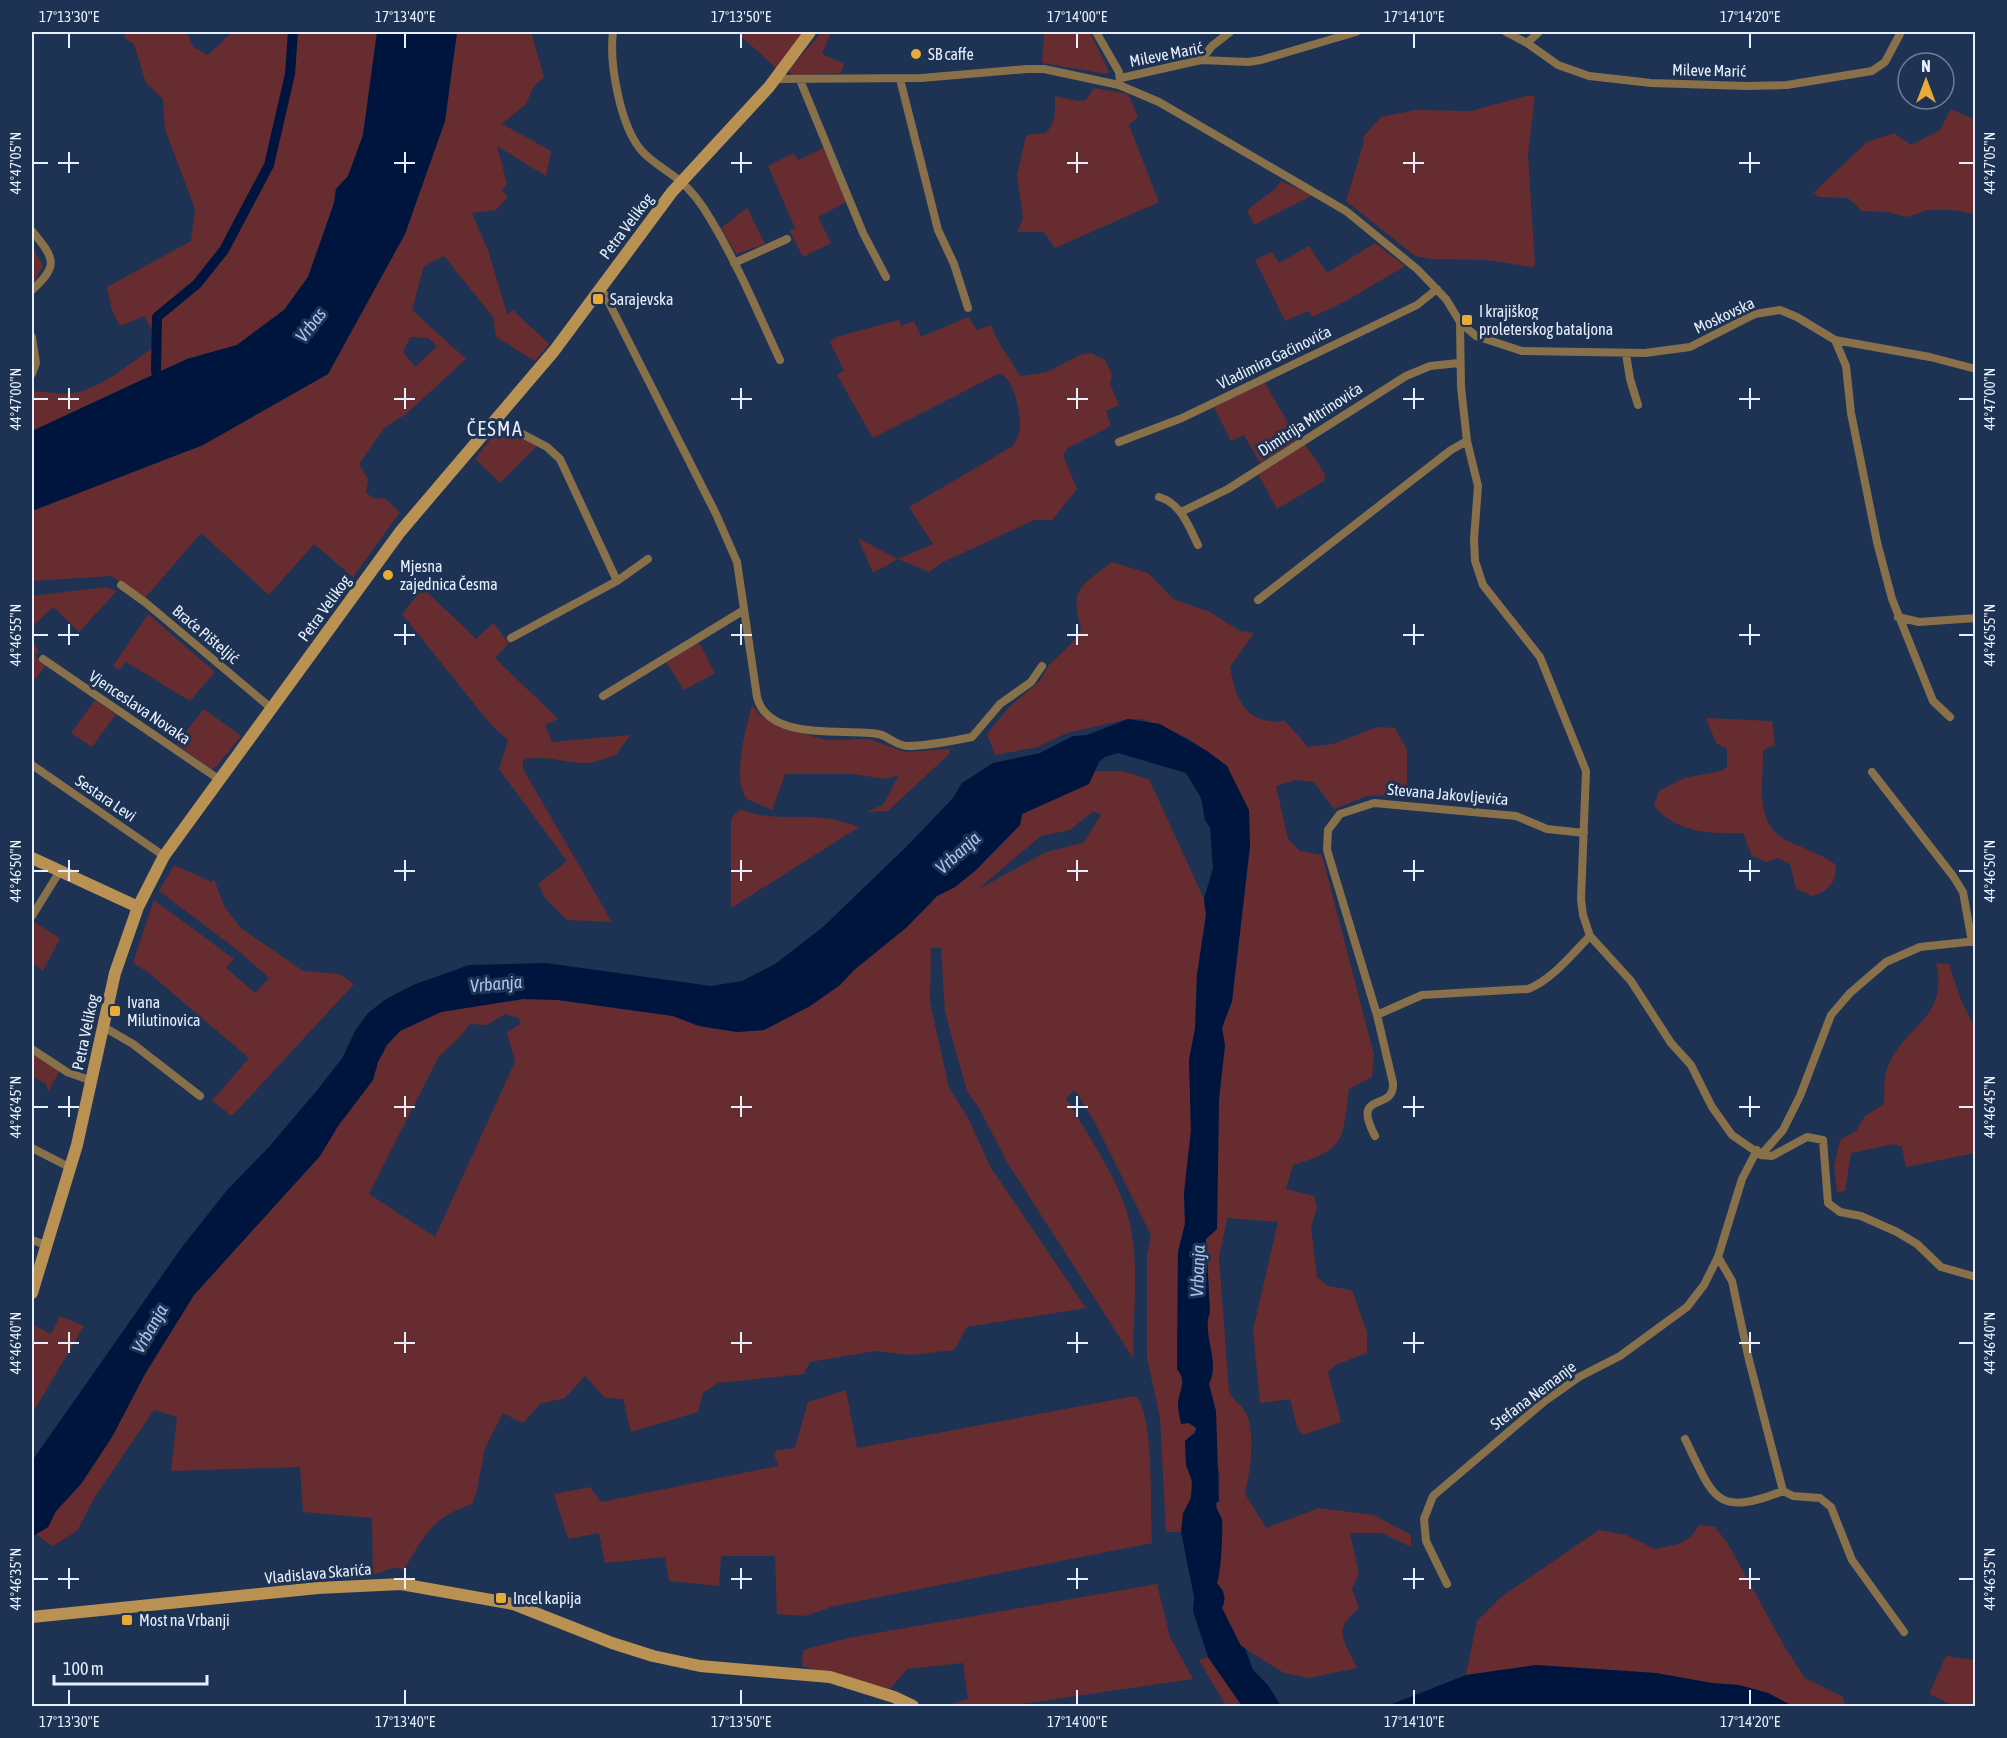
<svg xmlns="http://www.w3.org/2000/svg" width="2007" height="1738" viewBox="0 0 2007 1738" font-family="'Asap Condensed',sans-serif">
  <style>
    .green { fill: #662c30; fill-rule: evenodd }
    .water { fill: #00153d }
    .lines { fill: none; stroke-linecap: round; stroke-linejoin: round }
    .canal { stroke: #00153d; stroke-width: 10 }
    .street { stroke: #88704a; stroke-width: 8 }
    .secondary { stroke: #b99253; stroke-width: 12 }
    .ticks { fill: none; stroke: #e7effc; stroke-width: 2 }
    .poi-dot { fill: #e9ab38; stroke: #1e3353; stroke-width: 2 }
    .labels { text-anchor: middle; stroke-width: 6; stroke-linejoin: round; paint-order: stroke }
    .poi-label { font-size: 16px; fill: #e7effc; stroke: #1e3353; text-anchor: start }
    .street-label { font-size: 16px; fill: #e7effc; stroke: #1e3353 }
    .water-label { font-size: 18px; font-style: italic; fill: #a9c6f0; stroke: #1e3353 }
    .quarter-label { font-size: 20px; letter-spacing: 1.5px; fill: #e7effc; stroke: #1e3353 }
    .neatline { fill: none; stroke: #e7effc; stroke-width: 2 }
    .ticks-label { font-size: 15px; text-anchor: middle; fill: #e7effc }
  </style>
  <rect width="100%" height="100%" fill="#1e3353"/>
  <!-- green -->
  <path class="green" d="M127 32H187L193 47 208 55 232 32H377L363 135 348 176 336 189 334 203 308 277 284 310 237 345 187 359 32 431V391C45 392 61 395 74 393 105 387 134 360 159 343L144 316 120 326 112 311 107 287 191 241 195 209 165 129 163 99 146 83 134 44 123 37Z
    M457 32H531L544 77 534 86 526 104 502 124 551 151 546 176 497 146 507 184 502 190 508 197 496 210 472 213 489 253 507 314 513 310 549 344 535 361 496 337 493 317 444 256 424 266 412 310 466 359 406 414 384 428 359 464 368 479 366 493 375 499 384 498 400 512 353 577 314 544 269 595 201 533 145 598 111 576 32 581V511L198 447 328 374 405 234 445 121ZM410 337 428 338 437 346 415 367 403 352Z
    M745 32H801L802 36 776 68 741 36Z
    M822 32 830 34 822 54 844 64 841 73 792 76 789 71 791 67Z
    M1044 32H1090L1109 72 1107 74 1042 63Z
    M1094 88 1128 94 1138 117 1129 125 1159 202 1055 248 1044 232H1017L1023 218 1017 176 1026 135 1046 133C1056 121 1055 112 1055 96L1078 101 1086 100Z
    M1526 96H1535L1528 155 1535 265 1532 267 1487 260 1431 259 1415 256 1346 201 1364 142 1363 137 1381 117 1415 110 1471 111Z
    M1951 109 1975 120V214L1952 210H1928L1907 217 1887 212 1862 211 1848 198 1818 197 1814 192 1867 142 1894 133 1911 145 1940 130Z
    M826 147 846 202 818 217 831 243 803 257 790 231 795 228 768 166 794 153 798 160Z
    M1281 181 1313 195 1254 225 1247 210 1275 189Z
    M747 208 765 244 736 254 721 228Z
    M1375 243 1405 266 1346 301 1312 317 1308 311 1285 321 1255 260 1272 252 1279 263 1309 246 1327 273Z
    M32 246 43 266 32 285Z
    M968 317 977 330 991 325C998 345 1010 358 1020 376L1047 372 1080 355 1091 353 1105 360 1112 375 1110 384 1119 405 1106 411 1111 426 1068 448 1063 455 1077 489 1052 520H1034L943 562 929 572 898 559 873 573 858 538 898 559 933 544 909 507 1013 446C1016 440 1019 435 1020 428 1021 415 1014 375 998 374L873 438 837 375 844 371 830 342 836 337 899 320 901 326 914 321 921 337Z
    M1265 383 1298 440 1260 463 1244 435 1231 441 1214 407Z
    M502 430H508L537 446 500 483 475 459 493 436Z
    M1305 444 1325 474 1324 481 1277 509 1258 474Z
    M1112 562 1148 573 1173 599 1210 612 1240 631 1254 633 1230 667C1236 701 1246 725 1285 721L1308 747 1333 744 1377 727 1395 728 1407 750V795L1367 796 1334 809 1314 782 1296 780 1276 786 1288 839 1300 851 1322 855 1374 1055 1372 1077 1349 1089C1342 1140 1347 1149 1293 1165L1286 1189 1314 1196 1317 1207 1311 1227 1317 1277 1328 1286 1352 1290 1367 1332V1353L1335 1365 1328 1372 1341 1422 1302 1435 1297 1427 1290 1399 1260 1403 1253 1330 1278 1222 1227 1218 1219 1258 1229 1392C1233 1400 1239 1403 1244 1410 1257 1428 1250 1473 1245 1494L1266 1528 1319 1508 1374 1515 1411 1535V1547L1382 1533H1350L1359 1573 1352 1589 1359 1608C1331 1632 1344 1638 1357 1668L1309 1678 1284 1673 1241 1646 1222 1608 1224 1591 1217 1583 1220 1566 1222 1519 1216 1511 1220 1477 1216 1456V1411L1209 1384C1221 1361 1201 1334 1210 1312L1206 1239 1217 1229 1219 1099 1225 1045 1222 1028 1232 1001 1250 846 1227 766 1188 738 1142 719H1128L1067 733 1038 747 995 755 987 734 1008 708 1040 681 1048 666 1072 643 1081 629C1070 587 1080 587 1112 562Z
    M105 587 117 591 79 632 53 607 32 627V596Z
    M423 588 476 639 493 623 509 643 495 658 558 719 545 725 552 742 630 735 616 755C607 758 597 762 588 763 565 764 546 754 523 760V769L612 922 567 920 546 899 538 884 567 861 499 769 508 740 492 726 402 614Z
    M148 614 215 672 190 701 126 662 119 670 113 666Z
    M32 641 39 651 35 656 46 665 32 683Z
    M699 642 715 673 684 690 666 662Z
    M95 700 116 714 92 747 71 733Z
    M752 705 762 717 808 735 826 740 869 739 905 752 950 749 949 754 888 811 866 812 883 805 899 775 885 779 853 774H785L772 810 747 799C731 779 746 729 752 705Z
    M204 709 241 736 215 768 211 769 176 744Z
    M1706 718 1772 721 1775 745 1763 750C1764 779 1753 824 1786 840 1804 849 1820 853 1836 865 1836 883 1829 890 1813 896L1796 889 1790 864 1778 858 1767 862 1752 856 1743 833C1709 834 1678 833 1654 806L1659 791 1684 778 1721 771 1727 767V749L1716 743Z
    M1094 771H1122L1149 779 1204 899 1206 915 1197 975 1195 1029 1189 1060 1191 1130 1184 1193 1185 1224 1178 1252 1177 1369 1183 1377C1183 1395 1177 1414 1196 1427 1194 1435 1188 1435 1186 1442 1182 1457 1192 1471 1192 1485 1192 1501 1183 1515 1181 1532H1166L1160 1417 1147 1358V1255L1151 1235 1093 1119 1075 1090 1066 1098C1086 1132 1121 1183 1129 1220 1140 1263 1133 1313 1133 1358L1007 1162 979 1108 967 1091 945 1012 941 948H931L930 1002 949 1088 968 1118 991 1168 1086 1308 967 1327 954 1350 911 1355 875 1351 810 1362 804 1374 718 1383 703 1393 698 1412 631 1432 623 1399 605 1398 585 1376 565 1398 540 1404 523 1423 503 1413 485 1448 476 1494 472 1504C431 1518 426 1534 404 1569L393 1568 373 1575 372 1518 303 1512 300 1467 171 1471 177 1417 154 1410 96 1495 77 1531 53 1546 35 1534 48 1527 56 1511 81 1484 112 1437 145 1374 194 1295 320 1156 338 1126 373 1080 378 1062 387 1045 400 1031 441 1012 523 999 558 1000 673 1016 699 1026 737 1032 764 1030 810 1006 840 985 854 970 907 927 937 896 955 887 976 870 1020 825 1022 814 1089 784ZM1093 811 1101 815 1083 843 1046 852 977 890 1041 836 1070 830ZM505 1014 519 1018 520 1024 507 1032 515 1062 435 1237 369 1194 439 1056 457 1040 470 1024 487 1025Z
    M740 809C770 822 801 814 832 819 841 821 851 824 859 827L731 908V819Z
    M174 865 212 882 214 879 225 908 241 928 303 971 339 974 354 984 232 1116 212 1101 249 1058 149 973 133 963 154 900 234 959 226 968 255 993 269 978 240 952 159 891Z
    M32 921 60 938 43 971 32 962Z
    M1936 963 1949 964 1962 1003 1975 1027V1153L1906 1167 1902 1147 1894 1144 1851 1153 1845 1191 1837 1192 1834 1166 1840 1140 1856 1131 1865 1116 1884 1104C1885 1094 1883 1081 1886 1072 1899 1027 1950 1021 1936 963Z
    M32 1053 60 1070 48 1092 46 1084 32 1076Z
    M60 1316 84 1326 32 1414V1324L51 1334Z
    M846 1390 857 1448 1135 1396C1155 1411 1150 1514 1152 1543L834 1606 805 1616 777 1614 775 1556H721L719 1586 669 1581 665 1557 605 1563 599 1533 568 1539 554 1494 590 1487 601 1502 778 1466 774 1454 777 1450 795 1448 808 1402Z
    M1699 1525 1715 1527 1728 1544 1786 1649 1805 1678 1843 1697 1845 1706H1793L1768 1693 1739 1685 1712 1683 1656 1673 1536 1665 1466 1675 1477 1621 1501 1597 1599 1530 1626 1535 1655 1549 1679 1544 1691 1537Z
    M1157 1584 1170 1637 1193 1679 1008 1706H944L968 1699 963 1663 907 1669 890 1689 802 1666 803 1650 848 1638Z
    M1946 1656 1975 1660V1706H1954L1929 1694Z
    M1208 1657 1242 1706H1226L1199 1660Z"/>
  <!-- water -->
  <path class="water" d="M377 32H457L445 121 405 234 328 374 203 445 32 511V431L187 359 237 345 284 310 308 277 334 203 336 189 348 176 363 135Z
    M1128 719 1160 724 1207 751 1227 766 1249 810 1250 846 1232 1001 1222 1028 1225 1045 1219 1099 1217 1229 1206 1239 1210 1312C1201 1334 1221 1361 1209 1384L1216 1411 1219 1501 1216 1503C1216 1511 1221 1514 1222 1521 1223 1533 1221 1573 1217 1583 1224 1592 1227 1598 1222 1608L1241 1646 1245 1648 1253 1670 1268 1685 1281 1706H1242L1208 1657 1193 1611 1194 1597 1181 1532 1183 1513 1191 1498 1192 1481 1186 1465 1185 1441 1195 1433 1196 1428 1189 1423 1181 1424C1180 1418 1178 1411 1178 1405 1178 1390 1188 1383 1177 1369L1178 1252 1185 1224 1184 1193 1191 1130 1189 1060 1195 1029 1197 975 1206 915 1204 899 1213 868 1210 828 1205 820 1201 798 1186 773 1118 753 1105 757 1099 762 1089 784 1022 814 1020 825 976 870 955 887 937 896 907 927 854 970 840 985 810 1006 764 1030 737 1032 699 1026 673 1016 558 1000 523 999 441 1012 400 1031 387 1045 378 1062 373 1080 338 1126 320 1156 194 1295 145 1374 112 1437 81 1484 56 1511 48 1527 32 1537V1461L182 1247 228 1189 269 1147 318 1089 343 1057 355 1031 368 1013 386 999 413 985 469 965 546 963 711 986 742 981 775 964 823 927 908 845 953 798 962 783 993 763 1040 753 1073 736 1087 735Z
    M1536 1665 1656 1673 1712 1683 1739 1685 1768 1693 1793 1706H1387L1466 1675Z"/>
  <g class="lines">
    <!-- canal -->
    <path class="canal" d="M156 372 157 317 197 284 224 250 269 165 290 74 293 32"/>
    <!-- street -->
    <path class="street" d="M613 32C609 63 620 125 641 150 651 162 667 170 680 181 692 191 703 206 711 220 738 265 758 313 780 360
      M1096 32 1119 72 1120 81
      M1506 32 1527 43 1558 65 1589 76 1651 83 1747 86 1787 85 1872 71 1885 62 1901 32
      M1527 43 1539 32
      M1201 60 1212 46 1230 32
      M1121 78 1201 60 1248 62 1261 60 1356 32
      M775 79 921 78 1027 69H1044L1119 85 1159 102 1346 211 1417 269 1446 299 1460 322 1461 387 1467 441 1478 486 1474 539 1475 561 1483 585 1540 657 1586 771 1581 899 1583 915 1590 936 1631 981 1671 1043 1691 1065 1712 1107 1732 1135 1761 1155 1772 1156 1807 1137 1823 1140 1828 1203 1840 1212 1861 1216 1897 1232 1917 1244 1941 1267 1976 1277
      M900 79 938 230 954 264 968 308
      M800 80 863 233 886 277
      M32 231C55 259 59 265 32 290
      M734 263 787 239
      M599 288 605 295 716 514 737 562 757 697C768 742 845 728 878 734 889 736 896 746 908 746 929 746 951 741 972 737L1000 704 1031 682 1042 666
      M1460 322 1476 336 1522 351 1645 353 1690 347 1755 314 1780 310 1797 317 1835 340 1930 357 1976 369
      M32 337 36 363 32 374
      M1835 340 1846 366 1851 413 1877 542 1892 599 1933 701 1950 717
      M1626 354 1630 379 1638 405
      M494 419 547 447 560 459 617 581 511 638
      M1119 442 1182 418 1417 305 1437 289
      M1159 497C1181 503 1189 527 1198 545
      M1181 512 1228 489 1406 376 1430 366 1459 363
      M617 581 648 559
      M121 585 146 603 271 708
      M1258 600 1451 450 1467 441
      M1898 617 1919 622 1976 618
      M43 659 220 780
      M603 696 744 610
      M32 765 164 856
      M1872 772 1953 876 1963 892 1972 942
      M32 916 60 871
      M1377 1015 1422 995 1528 989C1552 980 1572 954 1590 936
      M102 1026 133 1044 200 1096
      M32 1049 67 1072 92 1081
      M1375 1136C1350 1089 1395 1113 1393 1083L1377 1015 1327 850 1328 830 1340 814 1374 803 1516 816 1547 829 1584 833
      M32 1148 71 1168
      M1761 1155 1783 1130 1800 1096 1831 1015 1850 993 1886 962 1920 947 1976 941
      M32 1240 46 1245
      M1718 1257 1732 1281 1749 1360 1783 1491 1793 1496 1820 1498 1831 1507 1852 1560 1904 1632
      M1685 1439C1714 1497 1714 1518 1783 1491
      M1447 1584 1426 1541 1424 1519 1433 1496 1545 1401 1579 1377 1620 1356 1687 1307 1704 1285 1718 1257 1742 1179 1757 1150"/>
    <!-- secondary -->
    <path class="secondary" d="M32 858 138 907
      M32 1293 77 1145 115 973 138 907 164 856 400 532 554 351 672 192 769 87 810 32
      M32 1617 318 1588 401 1584 513 1604 612 1643 653 1656 700 1666 830 1677 894 1697 913 1706"/>
  </g>
  <!-- ticks -->
  <path class="ticks" d="M69 33V48M405 33V48M741 33V48M1077 33V48M1414 33V48M1750 33V48M69 152V173M405 152V173M741 152V173M1077 152V173M1414 152V173M1750 152V173M33 163H48M58 163H79M394 163H415M731 163H752M1067 163H1088M1403 163H1424M1739 163H1760M1959 163H1974M69 388V409M405 388V409M741 388V409M1077 388V409M1414 388V409M1750 388V409M33 399H48M58 399H79M394 399H415M731 399H752M1067 399H1088M1403 399H1424M1739 399H1760M1959 399H1974M69 624V645M405 624V645M741 624V645M1077 624V645M1414 624V645M1750 624V645M33 635H48M58 635H79M394 635H415M731 635H752M1067 635H1088M1403 635H1424M1739 635H1760M1959 635H1974M69 860V881M405 860V881M741 860V881M1077 860V881M1414 860V881M1750 860V881M33 871H48M58 871H79M394 871H415M731 871H752M1067 871H1088M1403 871H1424M1739 871H1760M1959 871H1974M69 1096V1117M405 1096V1117M741 1096V1117M1077 1096V1117M1414 1096V1117M1750 1096V1117M33 1107H48M58 1107H79M394 1107H415M731 1107H752M1067 1107H1088M1403 1107H1424M1739 1107H1760M1959 1107H1974M69 1332V1353M405 1332V1353M741 1332V1353M1077 1332V1353M1414 1332V1353M1750 1332V1353M33 1343H48M58 1343H79M394 1343H415M731 1343H752M1067 1343H1088M1403 1343H1424M1739 1343H1760M1959 1343H1974M69 1568V1589M405 1568V1589M741 1568V1589M1077 1568V1589M1414 1568V1589M1750 1568V1589M33 1579H48M58 1579H79M394 1579H415M731 1579H752M1067 1579H1088M1403 1579H1424M1739 1579H1760M1959 1579H1974M69 1690V1705M405 1690V1705M741 1690V1705M1077 1690V1705M1414 1690V1705M1750 1690V1705"/>
  <!-- markers -->
  <g class="poi-dot">
    <circle cx="916" cy="54" r="6"/>
    <rect x="592" y="293" width="12" height="12" rx="3"/>
    <rect x="1461" y="314" width="12" height="12" rx="3"/>
    <circle cx="388" cy="575" r="6"/>
    <rect x="109" y="1005" width="12" height="12" rx="3"/>
    <rect x="495" y="1592" width="12" height="12" rx="3"/>
    <rect x="121" y="1614" width="12" height="12" rx="3"/>
  </g>
  <g class="labels">
    <!-- poi labels -->
    <g class="poi-label">
      <text x="928" y="60">SB caffe</text>
      <text x="610" y="305">Sarajevska</text>
      <text x="1479" y="317">I krajiškog<tspan x="1479" dy="18">proleterskog bataljona</tspan></text>
      <text x="400" y="572">Mjesna<tspan x="400" dy="18">zajednica Česma</tspan></text>
      <text x="127" y="1008">Ivana<tspan x="127" dy="18">Milutinovica</tspan></text>
      <text x="513" y="1604">Incel kapija</text>
      <text x="139" y="1626">Most na Vrbanji</text>
    </g>
    <!-- street labels -->
    <g class="street-label">
      <text transform="translate(1166 54) rotate(-11)" y="6">Mileve Marić</text>
      <text transform="translate(1709 70) rotate(1)" y="6">Mileve Marić</text>
      <text transform="translate(626 226) rotate(-53)" y="6">Petra Velikog</text>
      <text transform="translate(1724 315) rotate(-25)" y="6">Moskovska</text>
      <text transform="translate(1274 357) rotate(-26)" y="6">Vladimira Gaćinovića</text>
      <text transform="translate(1310 419) rotate(-33)" y="6">Dimitrija Mitrinovića</text>
      <text transform="translate(324 608) rotate(-54)" y="6">Petra Velikog</text>
      <text transform="translate(206 634) rotate(40)" y="6">Braće Pišteljić</text>
      <text transform="translate(140 707) rotate(34)" y="6">Vjenceslava Novaka</text>
      <text transform="translate(1448 794) rotate(5)" y="6">Stevana Jakovljevića</text>
      <text transform="translate(106 798) rotate(34)" y="6">Sestara Levi</text>
      <text transform="translate(85 1032) rotate(-78)" y="6">Petra Velikog</text>
      <text transform="translate(1533 1395) rotate(-37)" y="6">Stefana Nemanje</text>
      <text transform="translate(318 1573) rotate(-5)" y="6">Vladislava Skarića</text>
    </g>
    <!-- water labels -->
    <g class="water-label">
      <text transform="translate(311 325) rotate(-52)" y="6">Vrbas</text>
      <text transform="translate(958 853) rotate(-42)" y="6">Vrbanja</text>
      <text transform="translate(496 984) rotate(-5)" y="6">Vrbanja</text>
      <text transform="translate(1198 1271) rotate(-88)" y="6">Vrbanja</text>
      <text transform="translate(150 1329) rotate(-60)" y="6">Vrbanja</text>
    </g>
    <!-- quarter labels -->
    <g class="quarter-label">
      <text x="495" y="436">ČESMA</text>
    </g>
  </g>
  <!-- border -->
  <rect width="2007" height="1738" fill="none" stroke="#1e3353" stroke-width="66"/>
  <!-- north arrow -->
  <g transform="translate(1926 81)"><circle r="28" fill="#1e3353" stroke="#6e7e97" stroke-width="1.5"/>
  <path d="M0-4.5L10 22L0 15L-10 22Z" fill="#e9ab38"/>
  <text y="-9" font-size="16" font-weight="bold" text-anchor="middle" fill="#e7effc">N</text>
  </g>
  <!-- scale -->
  <path d="M54 1675v9h153v-9" fill="none" stroke="#e7effc" stroke-width="3"/>
  <text x="63" y="1675" font-size="18" fill="#e7effc" stroke="#1e3353" stroke-width="4.5" paint-order="stroke">100 m</text>
  <rect x="33" y="33" width="1941" height="1672" class="neatline"/>
  <g class="ticks-label">
    <text x="69" y="22">17°13'30"E</text>
    <text x="405" y="22">17°13'40"E</text>
    <text x="741" y="22">17°13'50"E</text>
    <text x="1077" y="22">17°14'00"E</text>
    <text x="1414" y="22">17°14'10"E</text>
    <text x="1750" y="22">17°14'20"E</text>
    <text transform="translate(16 163) rotate(-90)" y="5">44°47'05"N</text>
    <text transform="translate(1990 163) rotate(-90)" y="5">44°47'05"N</text>
    <text transform="translate(16 399) rotate(-90)" y="5">44°47'00"N</text>
    <text transform="translate(1990 399) rotate(-90)" y="5">44°47'00"N</text>
    <text transform="translate(16 635) rotate(-90)" y="5">44°46'55"N</text>
    <text transform="translate(1990 635) rotate(-90)" y="5">44°46'55"N</text>
    <text transform="translate(16 871) rotate(-90)" y="5">44°46'50"N</text>
    <text transform="translate(1990 871) rotate(-90)" y="5">44°46'50"N</text>
    <text transform="translate(16 1107) rotate(-90)" y="5">44°46'45"N</text>
    <text transform="translate(1990 1107) rotate(-90)" y="5">44°46'45"N</text>
    <text transform="translate(16 1343) rotate(-90)" y="5">44°46'40"N</text>
    <text transform="translate(1990 1343) rotate(-90)" y="5">44°46'40"N</text>
    <text transform="translate(16 1579) rotate(-90)" y="5">44°46'35"N</text>
    <text transform="translate(1990 1579) rotate(-90)" y="5">44°46'35"N</text>
    <text x="69" y="1727">17°13'30"E</text>
    <text x="405" y="1727">17°13'40"E</text>
    <text x="741" y="1727">17°13'50"E</text>
    <text x="1077" y="1727">17°14'00"E</text>
    <text x="1414" y="1727">17°14'10"E</text>
    <text x="1750" y="1727">17°14'20"E</text>
  </g>
</svg>
